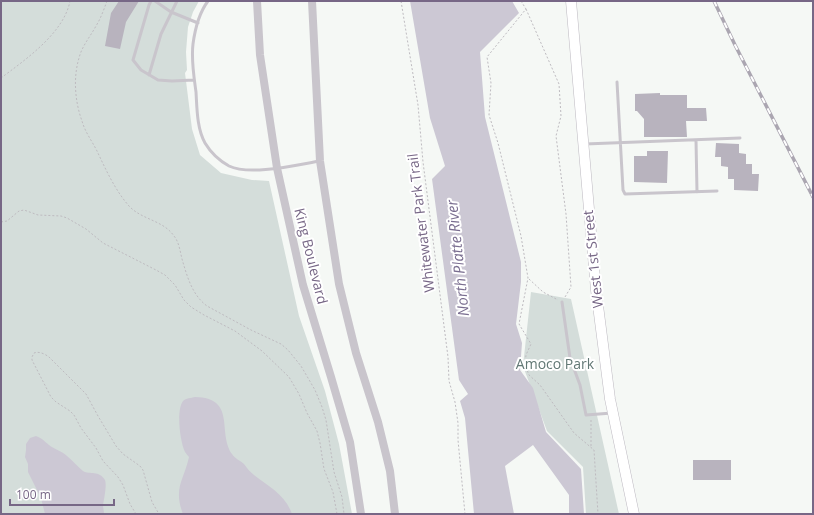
<svg xmlns="http://www.w3.org/2000/svg" width="814" height="515" viewBox="0 0 814 515" font-family="'Open Sans',sans-serif">
  <style>
    .green { fill: #d4ddda }
    .water { fill: #ccc8d4 }
    .building { fill: #b8b3be }
    .lines { fill: none; stroke-linecap: round; stroke-linejoin: round }
    .primary-casing { stroke: #bcb8c0; stroke-width: 11 }
    .path { stroke: #bebbc0; stroke-width: 1; stroke-dasharray: 2 2; stroke-linecap: butt }
    .service { stroke: #c9c5cc; stroke-width: 3 }
    .tertiary { stroke: #c9c5cc; stroke-width: 8 }
    .primary { stroke: #fff; stroke-width: 10 }
    .rail-casing { stroke: #aba6b1; stroke-width: 3.5 }
    .rail { stroke: #fff; stroke-width: 2; stroke-dasharray: 6; stroke-linecap: butt }
    .labels { text-anchor: middle; stroke-width: 4; stroke-linejoin: round; paint-order: stroke }
    .street-label { font-size: 14px; fill: #776786; stroke: #fff }
    .park-label { font-size: 14px; fill: #627875; stroke: #fff }
    .water-label { font-size: 15px; font-style: italic; fill: #796d8f; stroke: #fff }
  </style>
  <rect width="100%" height="100%" fill="#f5f8f5"/>
  <!-- green -->
  <path class="green" d="M1 1H199L193 12 188 27 186 52 187 70 185 73 192 129 200 155 221 173 252 180 269 181 299 316 325 391 339 444 352 514H1Z
    M531 292 571 299 619 514H586L583 467 547 431 523 366Z"/>
  <!-- water -->
  <path class="water" d="M410 1H512L519 13 480 52 485 117 521 262V282L516 324 522 343 520 370 533 388 546 432 581 469 584 514H569V495L533 445 505 466 514 514H474L465 418 460 401 468 394 459 380 432 179 445 166 430 118Z
    M195 397C237 398 217 432 232 454 235 459 240 460 244 464 247 468 250 472 254 475 269 487 285 494 292 514H183C173 488 184 480 189 457 187 455 186 453 185 452 180 442 176 410 183 401 186 398 191 398 195 397Z
    M36 436C43 439 43 440 49 445 54 449 62 451 67 456 73 461 77 466 83 471 90 475 99 470 105 480 107 485 104 499 103 505 103 508 104 511 104 514H45L41 498 28 472V464L25 457 26 450V444L30 438Z"/>
  <!-- building -->
  <path class="building" d="M119 1H139L126 22 120 49 105 46 111 13Z
    M660 93V95H687V108H706L707 121H686L687 137H644V119L637 111H635V94Z
    M716 143 739 144V153L746 154V164H752V174H759L758 191 734 190V179H728V167L721 166V157H715Z
    M647 151H668L667 183 634 182V156H647Z
    M693 460H731V480H693Z"/>
  <g class="lines">
    <!-- primary casing -->
    <g class="primary-casing">
      <path id="primary" d="M571 1 596 290 610 399 634 514"/>
    </g>
    <!-- path -->
    <path class="path" d="M107 1C104 9 101 18 96 26 90 37 82 46 79 58 73 78 75 102 82 121 85 132 92 141 97 151 106 170 115 190 129 206 142 220 163 220 174 236 179 242 180 251 182 259 187 276 192 295 207 306L251 330 281 344 288 350 301 366 315 390 322 407 326 420 334 472 342 497 344 514
      M401 1 418 105 423 162 448 357 449 381 455 402 458 423V440L465 514
      M521 1 526 9 487 57 491 83 489 115 498 143 521 236 528 278 519 324 531 344 526 355 525 365 529 375 540 385 574 433 594 450 598 514
      M526 9 559 84 561 116 556 136 566 214 571 287 565 297
      M1 78C25 60 64 33 70 1
      M1 222 7 221 19 211 24 210 38 215 61 216 67 218 86 229 103 243 156 270 165 275 175 285 184 300 191 307 204 315 235 331 262 351 289 377 299 394 307 413 317 431 320 443 324 469 333 492 337 514
      M529 279 543 292 558 300
      M591 446V419
      M136 514 130 504 123 485 118 477 103 461 96 448 81 428 74 415 70 411 56 402 51 397 32 360V357L34 353C39 351 45 354 49 357L86 394 98 416 116 446 123 454 140 466 143 470 152 502 159 514"/>
    <!-- service -->
    <path class="service" d="M151 1 149 5 133 60 141 70 158 80 172 81 194 80
      M155 1 171 12 198 23
      M208 1C199 13 195 29 193 44 191 60 194 77 196 92 197 109 197 129 205 143 211 153 220 161 229 166 250 176 296 165 320 161
      M149 75 161 34 177 1
      M617 82 623 190 625 194 717 191
      M696 140 697 192
      M585 144 740 138
      M562 302 570 358 580 385 586 415 612 413"/>
    <!-- tertiary -->
    <path class="tertiary" d="M257 1 260 55 277 168 303 285 331 377 350 442 361 514
      M312 1 320 161 339 284 356 353 378 422 390 471 395 514"/>
    <!-- primary -->
    <use href="#primary" class="primary"/>
    <!-- rail casing -->
    <g class="rail-casing">
      <path id="rail" d="M714 1 735 45 813 197"/>
    </g>
    <!-- rail -->
    <use href="#rail" class="rail"/>
  </g>
  <g class="labels">
    <!-- street labels -->
    <g class="street-label">
      <text transform="translate(421 223) rotate(-97)" y="5">Whitewater Park Trail</text>
      <text transform="translate(311 256) rotate(76)" y="5">King Boulevard</text>
      <text transform="translate(593 259) rotate(-96)" y="5">West 1st Street</text>
    </g>
    <!-- park labels -->
    <g class="park-label">
      <text x="555" y="369">Amoco Park</text>
    </g>
    <!-- water labels -->
    <g class="water-label">
      <text transform="translate(458 258) rotate(-96)" y="5">North Platte River</text>
    </g>
  </g>
  <!-- border -->
  <rect width="814" height="515" fill="none" stroke="#776786" stroke-width="4"/>
  <!-- scale -->
  <path d="M10 499v6h104v-6" fill="none" stroke="#776786" stroke-width="2"/>
  <text x="16" y="499" font-size="12" fill="#776786" stroke="#ffffff" stroke-width="3" paint-order="stroke">100 m</text>
</svg>
